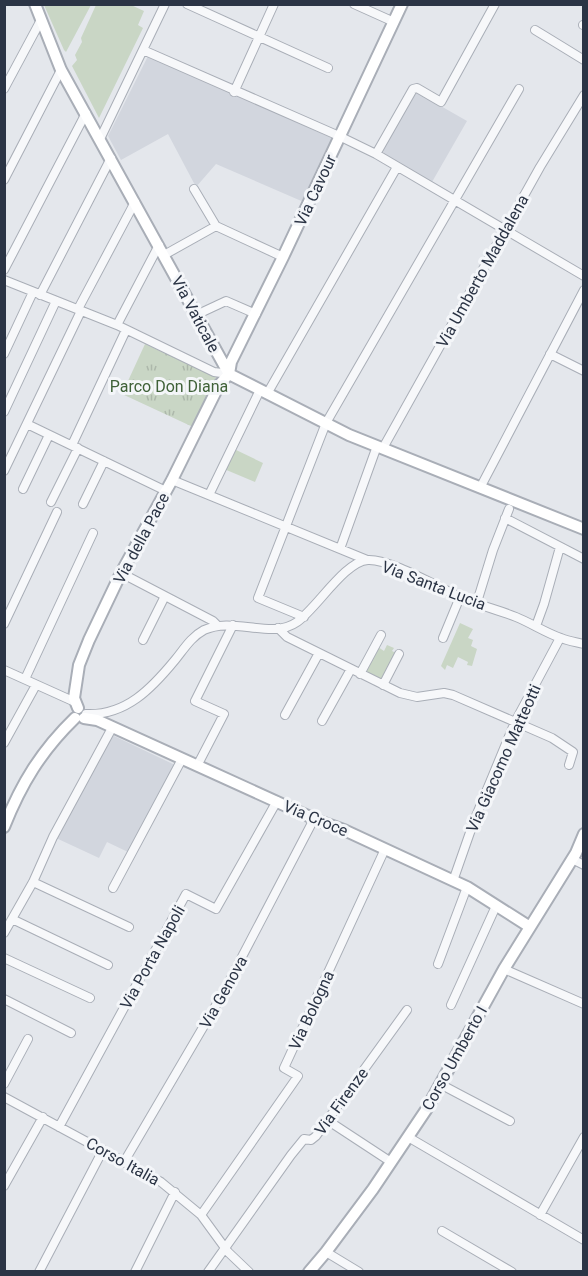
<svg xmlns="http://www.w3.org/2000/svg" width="588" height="1276" viewBox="0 0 588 1276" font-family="Roboto,sans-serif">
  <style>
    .built { fill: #d2d6de }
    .green { fill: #c9d6c5 }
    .park { fill: url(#park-tufts) }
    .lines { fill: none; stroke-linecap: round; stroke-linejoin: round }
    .street-casing { stroke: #a9aeb7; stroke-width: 10 }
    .secondary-casing { stroke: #a9aeb7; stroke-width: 14 }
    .street { stroke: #f7f8fa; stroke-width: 8 }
    .secondary { stroke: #fff; stroke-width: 10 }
    .labels { text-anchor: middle; stroke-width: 6; stroke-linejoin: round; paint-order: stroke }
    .street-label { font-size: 16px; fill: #2b3445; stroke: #f4f6f9 }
    .park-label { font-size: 16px; fill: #3f6138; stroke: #f4f6f9 }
  </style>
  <defs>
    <pattern id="park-tufts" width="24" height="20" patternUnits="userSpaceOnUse" patternTransform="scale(1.5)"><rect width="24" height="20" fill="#c9d6c5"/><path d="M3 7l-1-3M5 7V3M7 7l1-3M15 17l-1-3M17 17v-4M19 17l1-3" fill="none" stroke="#adb8ab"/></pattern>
  </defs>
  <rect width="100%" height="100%" fill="#e4e7ec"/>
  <!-- built -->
  <path class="built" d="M148 56 334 139 306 203 216 164 196 187 168 134 121 160 108 136Z
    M418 93 467 121 432 182 384 155 383 150 414 95Z
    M112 735 175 765 128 852 107 842 99 858 56 838Z"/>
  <!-- green -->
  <path class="green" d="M44 5H91L66 52 64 50Z
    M96 5H131L144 11 138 25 143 28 99 118 72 66 77 60 75 55 82 42 81 38Z
    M234 449 263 463 255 482 224 469Z
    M460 623 473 629 468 638 473 640 471 646 477 649 472 666 467 665 468 662 458 657 453 668 447 665 445 670 441 666Z
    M387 645 394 648 392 651 396 653 382 680 364 672 378 647 384 651Z"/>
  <!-- park -->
  <path class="park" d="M145 344 216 377 193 427 122 394Z"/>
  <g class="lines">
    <!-- street casing -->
    <g class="street-casing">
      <path id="street" d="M187 4 328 68
        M354 4 394 22
        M583 25H584
        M535 30 584 60
        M143 50 339 136 376 154 584 276
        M4 89 41 20
        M234 92 274 4
        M100 139 165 4
        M376 154 413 89 417 88 441 102 495 4
        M4 180 61 70
        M194 189 216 226 283 257
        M164 255 216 226
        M4 270 86 113
        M4 280 117 325 214 372 229 374
        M40 295 111 158
        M78 309 135 202
        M196 315 226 301 256 314
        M117 325 159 245
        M4 354 33 292
        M550 354 584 371
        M267 394 397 167
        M4 412 56 301
        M27 424 166 491
        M72 445 126 330
        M383 448 540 167 584 95
        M4 471 81 311
        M172 480 367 560
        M480 488 584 290
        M23 489 49 435
        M209 495 260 390
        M51 502 78 448
        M83 504 104 461
        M505 518 584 559
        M340 549 377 446
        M121 573 213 621 218 626
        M477 602 493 550 509 509
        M304 617 258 598 326 423 519 89
        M4 624 57 512
        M536 626 544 604 560 547
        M278 628 287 637 400 693 417 697 444 693 453 695 552 738 573 752 569 765
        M443 638 460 597
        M143 640 165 596
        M4 670 75 702
        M360 674 381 635
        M25 679 93 533
        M383 685 399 654
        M86 714C126 716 152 688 175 660 184 649 191 637 204 630 233 616 272 640 297 622 317 608 345 561 368 560 392 559 440 589 465 599 481 606 499 610 516 617 531 623 546 633 561 638 568 641 576 642 584 644
        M285 715 319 653
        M322 721 351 669
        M4 743 36 685
        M197 766 224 714 195 701 233 625
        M572 859 584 865
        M453 881 474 821 515 722 560 638
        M33 882 129 927
        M113 888 182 759
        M12 919 108 965
        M4 933 33 882 53 837 112 728
        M4 958 90 998
        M438 964 467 887
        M504 969 584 1004
        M4 999 71 1033
        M451 1005 496 906
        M4 1084 28 1039
        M440 1084 510 1121
        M4 1097 161 1182 201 1215 228 1252 249 1272
        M327 1120 391 1162
        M59 1127 186 894 216 909 277 801
        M408 1137 584 1240
        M124 1162 222 995 314 819
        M4 1186 43 1117
        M201 1215 298 1076 284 1068 385 849
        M540 1215 584 1137
        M442 1231 512 1272
        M326 1252 359 1272
        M39 1272 103 1150
        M135 1272 175 1192
        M208 1272 291 1155 304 1139 311 1140 316 1136 407 1010"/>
    </g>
    <!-- secondary casing -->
    <g class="secondary-casing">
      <path id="secondary" d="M35 4 61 70 229 374 349 435 584 529
        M78 708 74 698 79 665 89 640 121 573 172 480 219 385 229 374 231 362 283 257 402 4
        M84 718 97 720 319 821 344 830 467 887 530 927
        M4 827C21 784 41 751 75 718
        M309 1272 326 1252 373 1189 426 1110 504 969 576 853 584 834"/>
    </g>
    <!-- street -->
    <use href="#street" class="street"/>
    <!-- secondary -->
    <use href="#secondary" class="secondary"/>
  </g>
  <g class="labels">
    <!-- street labels -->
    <g class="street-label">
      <text transform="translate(315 190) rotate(-65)" y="6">Via Cavour</text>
      <text transform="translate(482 271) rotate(-61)" y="6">Via Umberto Maddalena</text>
      <text transform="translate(196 314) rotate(62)" y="6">Via Vaticale</text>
      <text transform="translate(141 538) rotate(-62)" y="6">Via della Pace</text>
      <text transform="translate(434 585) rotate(21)" y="6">Via Santa Lucia</text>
      <text transform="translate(503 758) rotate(-66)" y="6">Via Giacomo Matteotti</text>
      <text transform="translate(316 818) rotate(23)" y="6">Via Croce</text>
      <text transform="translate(152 957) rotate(-61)" y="6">Via Porta Napoli</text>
      <text transform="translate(223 992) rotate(-61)" y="6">Via Genova</text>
      <text transform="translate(311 1010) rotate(-65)" y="6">Via Bologna</text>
      <text transform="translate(454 1058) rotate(-61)" y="6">Corso Umberto I</text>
      <text transform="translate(341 1101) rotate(-54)" y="6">Via Firenze</text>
      <text transform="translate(123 1161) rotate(29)" y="6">Corso Italia</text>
    </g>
    <!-- park labels -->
    <g class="park-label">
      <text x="169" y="392">Parco Don Diana</text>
    </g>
  </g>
  <!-- border -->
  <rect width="588" height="1276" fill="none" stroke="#2b3445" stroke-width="12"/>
</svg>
